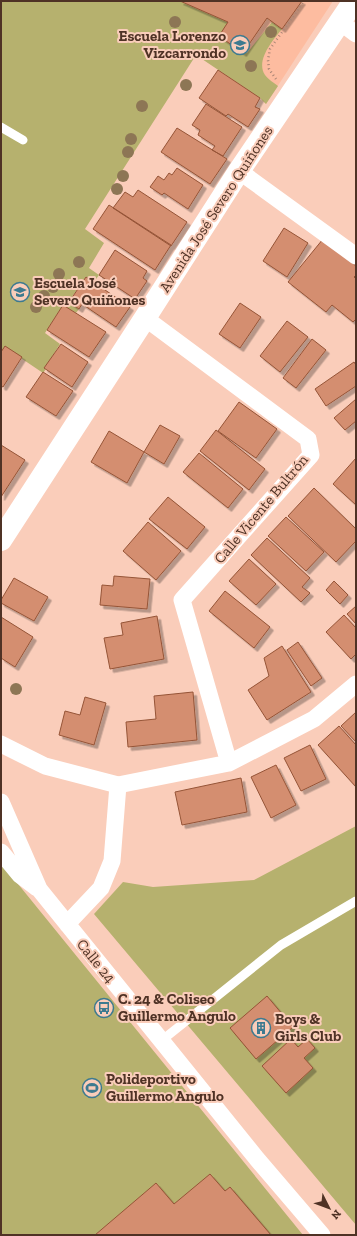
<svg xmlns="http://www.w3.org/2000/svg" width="357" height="1236" viewBox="0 0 357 1236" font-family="'Zilla Slab',serif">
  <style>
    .built { fill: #fdbca0 }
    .green { fill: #b6b16e }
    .building { fill: #d48e6f; stroke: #955437; filter: url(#shadow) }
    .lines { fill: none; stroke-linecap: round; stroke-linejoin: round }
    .path { stroke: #aa8575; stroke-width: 2.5; stroke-dasharray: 1 3; stroke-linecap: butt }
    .service { stroke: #fff; stroke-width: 9 }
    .minor { stroke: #fff; stroke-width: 17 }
    .tertiary { stroke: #fff; stroke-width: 22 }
    .tree { fill: #8d7655 }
    .labels { text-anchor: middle; stroke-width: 4; stroke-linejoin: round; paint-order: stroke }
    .poi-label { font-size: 15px; font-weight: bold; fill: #4f3225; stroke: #facdba; text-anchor: start }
    .street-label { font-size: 15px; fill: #4f3225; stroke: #facdba }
  </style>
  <defs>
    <filter id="shadow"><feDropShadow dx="3.5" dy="3.5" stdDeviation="0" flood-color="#0004"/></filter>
  </defs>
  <rect width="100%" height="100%" fill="#facdba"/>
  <!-- built -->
  <path class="built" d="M77 1H333L266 104 260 98 194 53Z"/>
  <!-- green -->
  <path class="green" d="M1 1H180L228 22 243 53H247L272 22 282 29C274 39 255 60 265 75 268 79 274 83 278 86L266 104 260 98 196 55 85 229 104 243 89 268 99 275 94 282 86 277 69 301 79 309 76 313 63 305 47 330 45 333 60 344 45 368 46 369 43 373 6 348 1 356Z
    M356 826V1225L94 914 123 882 153 887 254 880Z
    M1 863 303 1235H1Z"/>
  <!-- building -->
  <path class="building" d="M180 1H302L282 29 267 18 243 53 219 36 228 22Z
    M218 70 260 98 255 107 260 109 248 127 228 114 226 116 199 98Z
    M206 104 242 127 223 156 212 150 215 146 198 135 200 130 192 125Z
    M177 128 227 159 210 184 161 152Z
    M177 168 203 185 188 209 164 193 162 195 150 187 158 176 164 180 169 173 172 175Z
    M138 190 187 222 171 246 113 208 125 192 133 197Z
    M109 205 171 245 155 270 93 229Z
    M284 228 308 243 287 277 263 261Z
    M323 239 356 266V275L354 277 356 279V319L353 322 332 305 326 312 288 282Z
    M115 250 147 271 143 278 147 281 135 299 99 275Z
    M86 277 130 307 116 327 82 304 79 309 69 302Z
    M240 303 261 317 240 348 219 334Z
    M63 305 106 332 89 357 47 330Z
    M287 321 308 337 280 372 260 356Z
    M312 339 326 350 296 388 283 378Z
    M61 344 88 362 72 387 44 368Z
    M5 346 22 357 3 387 1 386V352Z
    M354 362 356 365V386L326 406 315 389Z
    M43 372 73 391 56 416 26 397Z
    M356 399V421L345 430 334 418Z
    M239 402 277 429 256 458 218 431Z
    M160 425 180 436 164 464 144 452Z
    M216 430 265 469 249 490 200 451Z
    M109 431 144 452 127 483 91 462Z
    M1 445 25 460 1 497Z
    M199 453 243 489 228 508 183 472Z
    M356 458V505L333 484Z
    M314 488 356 529V541L336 562 288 516Z
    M168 497 205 527 187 549 149 519Z
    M286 517 324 552 306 571 268 536Z
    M148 522 181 551 156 580 123 551Z
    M267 538 310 578 302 587 310 593 301 602 251 555Z
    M249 559 276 584 256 605 229 581Z
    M114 576 150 579 147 609 100 605 102 585 113 586Z
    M14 578 48 597 34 621 1 603V600Z
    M334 581 348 595 340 604 326 590Z
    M225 591 270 627 254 648 209 611Z
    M356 606V624L347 614Z
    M344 615 356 628V654L351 659 326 632Z
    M157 616 164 659 110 669 104 638 123 635 121 623Z
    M1 617 33 637 15 667 1 658Z
    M298 642 322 678 311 686 287 650Z
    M282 646 311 692 267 720 248 690 269 676 264 658Z
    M193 692 197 740 128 747 126 722 156 719 154 696Z
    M85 697 106 703 94 745 59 735 65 711 80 715Z
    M356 712V742L341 726Z
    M339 726 356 745V787L318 745Z
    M310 745 326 779 301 791 284 758Z
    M276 765 296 805 271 818 251 777Z
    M241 778 247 812 182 825 175 792Z
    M267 996 293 1027 256 1059 230 1028Z
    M291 1039 298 1047 307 1039 315 1048 304 1058 313 1068 286 1093 262 1066Z
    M210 1174 225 1191 230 1187 271 1235H95L156 1183 174 1204Z"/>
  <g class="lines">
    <!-- path -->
    <path class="path" d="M276 79 269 69 268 60 270 49 304 1"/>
    <!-- service -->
    <path class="service" d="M1 127 23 140
      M161 1041 281 945 356 901"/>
    <!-- minor -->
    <path class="minor" d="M340 22 356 34
      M239 171 356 256
      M145 318 308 439 311 455 182 600 229 763
      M1 744 45 766 118 785 229 763 314 719 356 684
      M1 802 39 889 257 1159 322 1235
      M1 852 20 875 37 888
      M67 924 101 888 112 861 118 785"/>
    <!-- tertiary -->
    <path class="tertiary" d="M1 540 145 318 239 171 354 1"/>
  </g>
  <!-- trees -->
  <g class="tree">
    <circle cx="175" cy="22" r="6"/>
    <circle cx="271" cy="32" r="6"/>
    <circle cx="251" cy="66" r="6"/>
    <circle cx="186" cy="85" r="6"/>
    <circle cx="142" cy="106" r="6"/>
    <circle cx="131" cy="139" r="6"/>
    <circle cx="128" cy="152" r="6"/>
    <circle cx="123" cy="176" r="6"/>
    <circle cx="117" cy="189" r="6"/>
    <circle cx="79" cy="262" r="6"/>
    <circle cx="59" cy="274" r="6"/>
    <circle cx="53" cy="287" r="6"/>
    <circle cx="44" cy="296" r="6"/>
    <circle cx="36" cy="307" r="6"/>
    <circle cx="16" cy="689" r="6"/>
  </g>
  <!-- icons -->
  <defs>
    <g id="school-ring" transform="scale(1)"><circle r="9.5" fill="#facdba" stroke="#3d7a90" stroke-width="1.5"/><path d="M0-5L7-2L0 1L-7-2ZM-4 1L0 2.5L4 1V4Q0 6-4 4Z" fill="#3d7a90"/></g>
    <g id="bus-ring" transform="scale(1)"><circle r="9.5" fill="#facdba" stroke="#3d7a90" stroke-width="1.5"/><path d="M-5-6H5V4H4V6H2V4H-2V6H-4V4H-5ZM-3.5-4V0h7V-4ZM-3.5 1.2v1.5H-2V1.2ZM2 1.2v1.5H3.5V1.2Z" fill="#3d7a90"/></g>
    <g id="building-ring" transform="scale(1)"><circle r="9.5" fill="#facdba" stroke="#3d7a90" stroke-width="1.5"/><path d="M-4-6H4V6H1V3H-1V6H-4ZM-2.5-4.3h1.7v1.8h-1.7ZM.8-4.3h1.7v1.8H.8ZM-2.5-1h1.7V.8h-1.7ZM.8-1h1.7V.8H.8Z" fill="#3d7a90"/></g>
    <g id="stadium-ring" transform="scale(1)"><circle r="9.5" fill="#facdba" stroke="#3d7a90" stroke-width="1.5"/><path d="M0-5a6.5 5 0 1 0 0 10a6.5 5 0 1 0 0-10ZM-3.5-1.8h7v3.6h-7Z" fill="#3d7a90"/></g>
  </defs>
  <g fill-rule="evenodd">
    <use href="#school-ring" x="240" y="45"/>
    <use href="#school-ring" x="20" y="292"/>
    <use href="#bus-ring" x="104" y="1008"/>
    <use href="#building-ring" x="261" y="1028"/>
    <use href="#stadium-ring" x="92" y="1088"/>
  </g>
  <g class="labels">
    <!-- poi labels -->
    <g class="poi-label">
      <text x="226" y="41" text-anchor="end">Escuela Lorenzo<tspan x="226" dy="17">Vizcarrondo</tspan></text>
      <text x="34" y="288">Escuela José<tspan x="34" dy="17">Severo Quiñones</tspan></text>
      <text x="118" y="1004">C. 24 &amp; Coliseo<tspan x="118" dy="17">Guillermo Angulo</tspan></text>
      <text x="275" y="1024">Boys &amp;<tspan x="275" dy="17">Girls Club</tspan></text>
      <text x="106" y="1084">Polideportivo<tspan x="106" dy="17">Guillermo Angulo</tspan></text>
    </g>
    <!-- street labels -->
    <g class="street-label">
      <text transform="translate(216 209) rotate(-57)" y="5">Avenida José Severo Quiñones</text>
      <text transform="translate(261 509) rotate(-50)" y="5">Calle Vicente Bultrón</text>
      <text transform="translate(96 961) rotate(51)" y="5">Calle 24</text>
    </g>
  </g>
  <!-- border -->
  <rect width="357" height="1236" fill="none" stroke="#4f3225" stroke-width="4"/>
  <!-- north arrow -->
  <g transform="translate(329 1208) rotate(132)" stroke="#facdba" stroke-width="3" paint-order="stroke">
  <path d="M0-3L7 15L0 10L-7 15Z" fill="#4f3225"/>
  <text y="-6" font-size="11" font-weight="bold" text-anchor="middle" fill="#4f3225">N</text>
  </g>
</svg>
